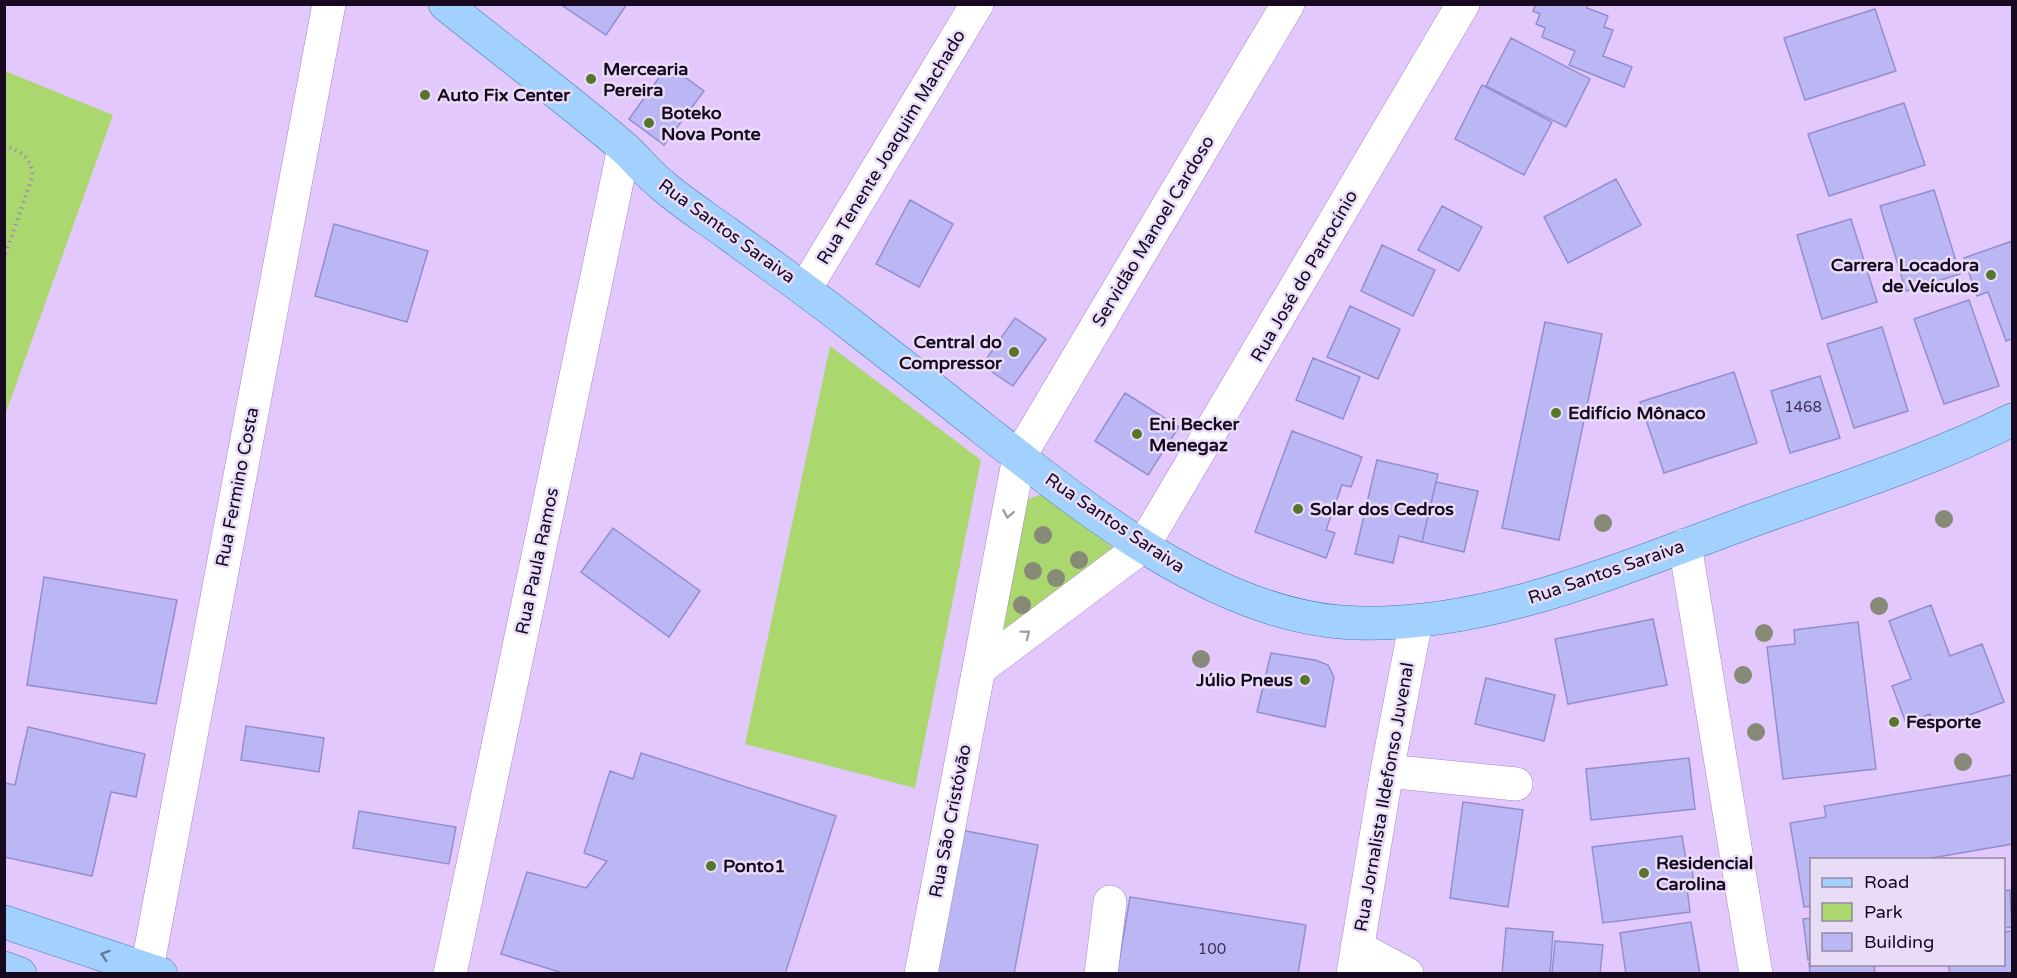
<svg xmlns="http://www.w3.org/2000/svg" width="2017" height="978" viewBox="0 0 2017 978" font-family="'Varela Round',sans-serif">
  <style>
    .green { fill: #abd76f }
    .building { fill: #bbb6f4; stroke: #948dce; stroke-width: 1.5 }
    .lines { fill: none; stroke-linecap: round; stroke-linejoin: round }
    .minor-casing { stroke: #a887c5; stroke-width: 34 }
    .major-casing { stroke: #4978ae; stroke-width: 34 }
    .path { stroke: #a28bb7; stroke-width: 4; stroke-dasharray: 1.5 4.5; stroke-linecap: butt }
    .minor { stroke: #fff; stroke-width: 33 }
    .major { stroke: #a3d1fd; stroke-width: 33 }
    .tree { fill: #878a76 }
    .oneway { stroke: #a29da6 }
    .oneway2 { stroke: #64779a }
    .poi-dot { fill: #57752b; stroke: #e9dcf7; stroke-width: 2 }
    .labels { text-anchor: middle; stroke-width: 5; stroke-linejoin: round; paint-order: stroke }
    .number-label { font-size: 15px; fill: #3f3455 }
    .poi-label { font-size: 18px; font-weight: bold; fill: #160920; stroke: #e9dcf7; text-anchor: start }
    .street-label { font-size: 18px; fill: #160920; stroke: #e9dcf7 }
  </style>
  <rect width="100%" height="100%" fill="#e3c8fd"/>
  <!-- green -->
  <path class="green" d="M5 71 113 115 5 415 4 71Z
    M830 346 981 460 915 788 745 744Z
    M1042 494 1112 547 1114 557 1006 630 994 628 1028 499Z"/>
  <!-- building -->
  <path class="building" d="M564 4H627L606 35 563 6Z
    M1536 4H1588L1587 8 1608 16 1604 27 1613 30 1603 56 1632 67 1624 87 1569 65 1575 51 1542 37 1545 28 1536 24 1540 14 1533 11Z
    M1875 9 1896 71 1805 100 1784 38Z
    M1511 38 1590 79 1566 127 1486 86Z
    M668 65 704 91 664 145 629 119Z
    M1482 85 1552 122 1524 175 1455 139Z
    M1904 103 1925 165 1829 196 1808 134Z
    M1616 179 1641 225 1568 263 1544 217Z
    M1934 190 1960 274 1906 291 1880 206Z
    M910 200 953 224 919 287 876 264Z
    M1442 206 1482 227 1459 271 1418 250Z
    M1851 219 1877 302 1822 319 1797 235Z
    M334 224 428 251 407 322 315 296Z
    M2012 241V339L2006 341 1988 292 1977 296 1964 258Z
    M1382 245 1435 270 1413 316 1361 291Z
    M1969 300 1999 386 1944 404 1914 319Z
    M1350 306 1400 329 1378 379 1327 357Z
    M1015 318 1046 339 1013 386 982 365Z
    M1545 322 1602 334 1559 540 1502 528Z
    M1882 327 1908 411 1854 428 1827 344Z
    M1313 358 1360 377 1343 419 1296 400Z
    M1734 372 1757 443 1664 473 1640 402Z
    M1820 376 1840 438 1790 453 1771 391Z
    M1125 393 1179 427 1148 475 1095 441Z
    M1292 431 1362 457 1351 487 1342 485 1326 530 1335 533 1326 558 1255 532Z
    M1377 460 1438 474 1422 542 1399 536 1393 563 1355 554Z
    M1436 482 1478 491 1464 552 1422 542Z
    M613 528 700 591 669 637 581 572Z
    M44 577 177 600 156 704 27 685Z
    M1931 605 1950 656 1982 644 2004 702 1935 728 1930 714 1906 723 1892 686 1911 679 1889 621Z
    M1653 619 1667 685 1568 704 1555 639Z
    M1858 622 1876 769 1783 779 1767 647 1795 644 1794 630Z
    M1271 653 1315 660 1328 665 1334 677 1325 727 1257 712Z
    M1486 678 1555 695 1544 741 1475 724Z
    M246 726 324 738 319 772 241 760Z
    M28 727 145 754 136 797 111 792 92 876 4 857V783L15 785Z
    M641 753 836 816 785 974H566L501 954 527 872 586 888 607 861 584 853 610 771 633 779Z
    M1689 758 1695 809 1591 820 1586 769Z
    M2012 775V844L1920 860H1812V906L1804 907 1790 823 1826 817 1824 806Z
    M1463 802 1523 810 1508 907 1450 898Z
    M359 811 456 827 449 864 353 848Z
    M956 829 1038 845 1014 974H936Z
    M1682 836 1686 860H1691L1694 886 1687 887 1690 912 1603 923 1592 847Z
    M2010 890 2012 927 2004 928V891Z
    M1130 897 1306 925 1298 974H1117Z
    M1812 918V959L1808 960 1803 919Z
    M1691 922 1700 974H1626L1620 933Z
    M1506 928 1553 932 1550 974H1502Z
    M2012 931V974H1950L1948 964H2004V932Z
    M1555 941 1603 945 1600 974H1552Z
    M1809 963 1874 964 1875 974H1810Z"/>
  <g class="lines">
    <!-- minor casing -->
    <g class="minor-casing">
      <path id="minor" d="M805 289 977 4
        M1685 545 1756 974
        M979 669 1143 546 1463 4
        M1387 771 1516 784
        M1357 947 1407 974
        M147 969 329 4
        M450 974 624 148
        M921 974 1019 457 1288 4
        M1101 974 1110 902
        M1353 974 1387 771 1416 621"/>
    </g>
    <!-- major casing -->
    <g class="major-casing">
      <path id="major" d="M445 4C504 52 565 97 622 146 636 158 647 173 661 184 681 202 705 217 727 233 768 263 810 293 850 324 896 360 941 395 986 431 1084 508 1211 611 1340 622 1480 633 1629 565 1759 518 1844 488 1931 460 2012 420
        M4 922 161 974
        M4 968 20 974"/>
    </g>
    <!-- path -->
    <path class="path" d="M4 145C21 152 33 158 32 178L4 258"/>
    <!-- minor -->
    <use href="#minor" class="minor"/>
    <!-- major -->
    <use href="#major" class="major"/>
  </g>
  <!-- trees -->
  <g class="tree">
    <circle cx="1944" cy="519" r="9"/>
    <circle cx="1603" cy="523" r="9"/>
    <circle cx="1043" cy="535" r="9"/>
    <circle cx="1079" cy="560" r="9"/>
    <circle cx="1033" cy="571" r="9"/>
    <circle cx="1056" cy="578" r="9"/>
    <circle cx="1022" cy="605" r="9"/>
    <circle cx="1879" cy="606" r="9"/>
    <circle cx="1764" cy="633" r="9"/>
    <circle cx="1201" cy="659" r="9"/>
    <circle cx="1743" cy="675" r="9"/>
    <circle cx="1756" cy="732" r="9"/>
    <circle cx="1963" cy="762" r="9"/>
  </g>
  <!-- one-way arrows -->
  <defs><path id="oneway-chevron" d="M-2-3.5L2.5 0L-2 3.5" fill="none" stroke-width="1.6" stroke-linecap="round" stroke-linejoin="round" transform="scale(1.5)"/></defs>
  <g class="oneway">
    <use href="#oneway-chevron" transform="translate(1008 514) rotate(101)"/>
    <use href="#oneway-chevron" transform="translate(1026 634) rotate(-37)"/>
  </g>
  <use class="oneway2" href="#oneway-chevron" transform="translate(105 955) rotate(-162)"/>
  <!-- markers -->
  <g class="poi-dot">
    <circle cx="591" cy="79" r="6"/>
    <circle cx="425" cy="95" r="6"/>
    <circle cx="649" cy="123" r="6"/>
    <circle cx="1991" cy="275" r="6"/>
    <circle cx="1014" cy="352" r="6"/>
    <circle cx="1556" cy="413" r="6"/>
    <circle cx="1137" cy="434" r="6"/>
    <circle cx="1298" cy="509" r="6"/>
    <circle cx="1305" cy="680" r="6"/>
    <circle cx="1894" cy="722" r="6"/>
    <circle cx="711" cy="866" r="6"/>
    <circle cx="1644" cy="873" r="6"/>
  </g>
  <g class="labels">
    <!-- number labels -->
    <g class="number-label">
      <text x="1803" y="412">1468</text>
      <text x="1212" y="954">100</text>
    </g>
    <!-- poi labels -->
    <g class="poi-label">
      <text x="603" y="75">Mercearia<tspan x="603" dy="21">Pereira</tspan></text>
      <text x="437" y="101">Auto Fix Center</text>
      <text x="661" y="119">Boteko<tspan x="661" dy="21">Nova Ponte</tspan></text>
      <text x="1979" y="271" text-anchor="end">Carrera Locadora<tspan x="1979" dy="21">de Veículos</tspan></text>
      <text x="1002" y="348" text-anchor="end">Central do<tspan x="1002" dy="21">Compressor</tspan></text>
      <text x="1568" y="419">Edifício Mônaco</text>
      <text x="1149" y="430">Eni Becker<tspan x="1149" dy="21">Menegaz</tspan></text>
      <text x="1310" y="515">Solar dos Cedros</text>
      <text x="1293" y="686" text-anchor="end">Júlio Pneus</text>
      <text x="1906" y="728">Fesporte</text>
      <text x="1656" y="869">Residencial<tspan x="1656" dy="21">Carolina</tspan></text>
      <text x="723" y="872">Ponto1</text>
    </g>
    <!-- street labels -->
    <g class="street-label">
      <text transform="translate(891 147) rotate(-59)" y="6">Rua Tenente Joaquim Machado</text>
      <text transform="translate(727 231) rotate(36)" y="6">Rua Santos Saraiva</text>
      <text transform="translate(1153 231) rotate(-59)" y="6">Servidão Manoel Cardoso</text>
      <text transform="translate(1304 276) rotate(-60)" y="6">Rua José do Patrocínio</text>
      <text transform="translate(237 487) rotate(-79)" y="6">Rua Fermino Costa</text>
      <text transform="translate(1115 523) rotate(34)" y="6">Rua Santos Saraiva</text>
      <text transform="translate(537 561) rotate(-78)" y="6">Rua Paula Ramos</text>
      <text transform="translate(1606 572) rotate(-19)" y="6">Rua Santos Saraiva</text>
      <text transform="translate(1384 797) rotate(-80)" y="6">Rua Jornalista Ildefonso Juvenal</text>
      <text transform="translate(950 821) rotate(-79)" y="6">Rua São Cristóvão</text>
    </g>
  </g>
  <!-- border -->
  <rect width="2017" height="978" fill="none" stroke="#160920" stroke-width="12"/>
  <!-- legend -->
  <rect x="1810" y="858" width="195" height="108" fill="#e9dcf7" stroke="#9588a1" stroke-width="1.5"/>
  <rect x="1822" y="878" width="30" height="9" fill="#a3d1fd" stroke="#9588a1" stroke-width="1.5"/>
  <text x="1864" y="888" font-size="18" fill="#160920">Road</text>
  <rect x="1822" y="903" width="30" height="18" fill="#abd76f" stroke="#9588a1" stroke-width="1.5"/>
  <text x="1864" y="918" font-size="18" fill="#160920">Park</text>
  <rect x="1822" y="933" width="30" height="18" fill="#bbb6f4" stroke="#9588a1" stroke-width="1.5"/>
  <text x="1864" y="948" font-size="18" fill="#160920">Building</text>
</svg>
